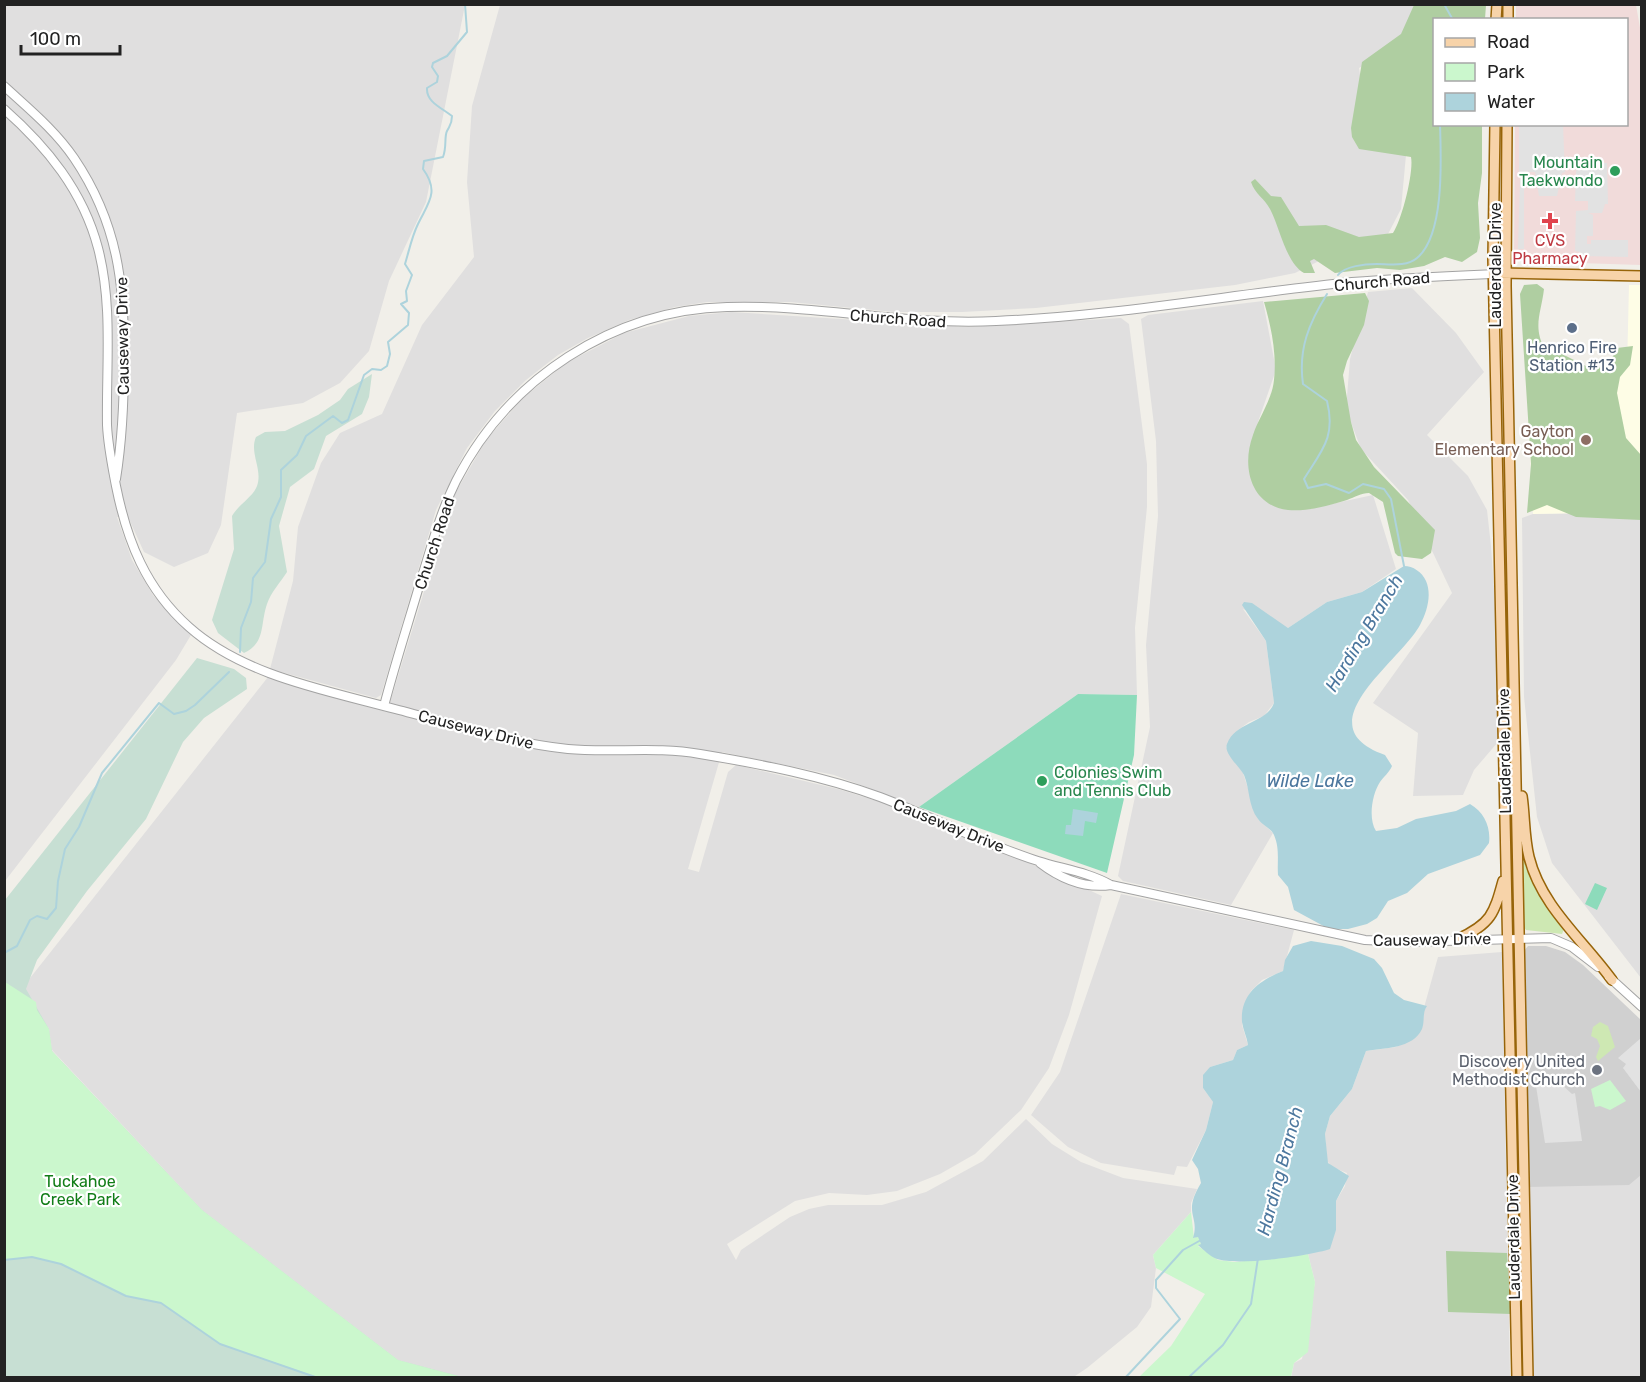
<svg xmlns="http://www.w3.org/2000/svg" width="1646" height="1382" viewBox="0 0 1646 1382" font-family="Rubik,sans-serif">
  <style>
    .residential { fill: #e0dfdf }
    .commercial { fill: #f1dbda }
    .education { fill: #fefde6 }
    .religious { fill: #d0d0d0 }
    .grass { fill: #cee8b3 }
    .forest { fill: #afcea1 }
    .wetland { fill: #c7dfd3 }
    .park { fill: #cbf7cd }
    .pitch { fill: #8ddbbb }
    .parking { fill: #e2e2e2 }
    .water { fill: #add3dc }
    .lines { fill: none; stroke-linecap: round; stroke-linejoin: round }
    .stream { stroke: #add3dc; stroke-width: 2 }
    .minor-casing { stroke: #a3a3a3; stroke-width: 10 }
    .major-casing { stroke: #976409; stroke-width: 12 }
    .minor { stroke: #fff; stroke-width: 8 }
    .major { stroke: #f7d3a9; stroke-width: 9 }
    .leisure-dot { fill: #2e9e5b; stroke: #fff; stroke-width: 2 }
    .health-dot { fill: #e0444e; stroke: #fff; stroke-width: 2 }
    .service-dot { fill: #5c6f8a; stroke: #fff; stroke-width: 2 }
    .education-dot { fill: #8d6e63; stroke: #fff; stroke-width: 2 }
    .worship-dot { fill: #6b7280; stroke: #fff; stroke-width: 2 }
    .labels { text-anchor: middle; stroke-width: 4.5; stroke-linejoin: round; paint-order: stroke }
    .leisure-label { font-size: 16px; fill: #27864d; stroke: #fff; text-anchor: end }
    .health-label { font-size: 16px; fill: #be3a42; stroke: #fff }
    .street-label { font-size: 16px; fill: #222; stroke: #fff }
    .service-label { font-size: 16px; fill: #4e5e75; stroke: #fff }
    .education-label { font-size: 16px; fill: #785e54; stroke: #fff; text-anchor: end }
    .worship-label { font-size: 16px; fill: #5b616d; stroke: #fff; text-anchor: end }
    .park-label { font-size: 16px; fill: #127d18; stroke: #fff }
    .water-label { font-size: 18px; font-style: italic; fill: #4c779e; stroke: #fff }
  </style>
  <rect width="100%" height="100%" fill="#f1efe9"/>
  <!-- residential -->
  <path class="residential" d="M5 5H465L426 202 389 281 369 351 340 383 303 403 237 413 221 525 208 553 174 567 144 552 128 517H117L132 560 153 595 191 635 176 660 5 881Z
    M500 5H1423L1391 50 1359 68 1365 106 1406 155 1401 209 1388 234 1374 241 1353 244 1295 273 1235 285 1036 308 962 312H894L790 302H707L675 307 629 320 588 338 558 355 526 380 495 411 467 448 436 510 381 695 376 698 270 669 293 581 298 527 321 463 340 433 382 414 422 325 474 257 467 182 472 106Z
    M1412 288 1456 333 1484 372 1427 435 1468 476 1487 510 1491 546 1496 619 1498 742 1474 770 1463 795 1413 796 1418 733 1373 703 1452 593 1408 500 1361 449 1346 409 1350 359 1368 292Z
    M1263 301 1276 370 1258 422 1251 454 1322 506 1373 495 1396 569 1362 592 1327 602 1288 628 1243 609 1266 641 1274 703 1264 716 1249 722 1238 730 1226 747 1243 773 1258 819 1273 833 1231 905 1123 881 1118 876 1150 727 1146 645 1158 516 1156 441 1141 319 1148 315Z
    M731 312 968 327 1121 318 1129 324 1147 464V507L1135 628 1137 695 1078 694 919 807 834 775 722 752 688 869 699 872 728 772 736 765 838 789 884 803 1003 851 1102 896 1069 1015 1049 1068 1021 1110 975 1154 940 1174 897 1191 867 1195 829 1193 795 1201 727 1244 736 1260 741 1250 790 1217 809 1209 828 1205H882L926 1192 983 1161 1026 1119 1052 1144 1081 1162 1123 1178 1197 1189 1191 1203V1212L1153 1255 1156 1268 1151 1307 1137 1327 1087 1368 1072 1378H462L398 1360 202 1210 52 1050 49 1029 34 1004 19 992 268 677 387 712 453 497 486 440 523 398 566 363 624 333 689 316Z
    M1641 512V978L1552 863 1537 817 1524 697 1522 518 1533 514Z
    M1121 894 1294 930 1283 971 1262 980 1251 991 1245 1004 1242 1025 1248 1045 1237 1050 1233 1060 1210 1067 1203 1088 1213 1102 1206 1130 1187 1167 1177 1166 1174 1175 1101 1163 1068 1147 1031 1115 1060 1072Z
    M1502 952 1510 1377 1291 1378 1294 1363 1302 1359 1315 1282 1308 1254 1336 1230V1201L1345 1186 1347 1173 1332 1167 1327 1161 1325 1134 1330 1116 1352 1089 1366 1051 1396 1047 1415 1037 1422 1028 1425 1004 1438 957Z
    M1641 1117V1377H1532L1527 1144Z"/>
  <!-- commercial -->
  <path class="commercial" d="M1516 5H1636L1642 39 1641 265 1518 261 1514 256 1515 125 1626 124V20L1516 19Z"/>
  <!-- education -->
  <path class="education" d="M1629 285H1641V512L1533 514 1526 366 1627 369Z"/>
  <!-- religious -->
  <path class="religious" d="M1528 946H1546L1565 952 1583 965 1641 1020V1175L1629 1185 1527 1187 1523 952Z"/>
  <!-- grass -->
  <path class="grass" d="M1505 673 1511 730 1512 869Z
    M1522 854 1564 929 1562 934 1526 930 1523 926Z
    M1600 1022 1608 1026 1615 1047 1598 1061 1596 1057 1600 1046 1597 1039 1591 1036 1593 1027Z"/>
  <!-- forest -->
  <path class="forest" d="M1414 5H1486L1485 19 1434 20V124L1482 125V173L1478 203 1480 238 1477 252 1462 262 1445 257 1424 266 1400 270 1377 268 1335 273 1314 259 1310 261 1315 273H1304C1286 263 1280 228 1270 209 1264 198 1255 194 1251 182L1255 179 1271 196 1281 197 1299 226 1326 225 1359 237 1393 233C1402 220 1414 172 1411 157L1359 149 1352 137 1351 128 1362 62 1401 34Z
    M1537 284 1544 289C1541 315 1532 326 1546 352L1560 353 1586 366 1607 368 1617 348 1633 346 1630 365 1620 377 1617 393 1626 438 1641 455V520L1576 517 1547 505 1527 513 1531 464 1520 294 1524 285Z
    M1365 293 1369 301 1364 325 1347 361 1343 375 1351 422 1356 440 1374 467 1435 530 1431 553 1422 559 1398 556 1395 553 1383 502 1369 493C1361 493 1355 497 1347 500 1330 505 1307 512 1288 510 1251 506 1241 467 1253 435 1259 417 1272 400 1274 380 1277 354 1271 326 1264 302Z
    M1446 1251 1507 1253 1511 1314 1448 1312Z"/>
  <!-- wetland -->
  <path class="wetland" d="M372 374 369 397 362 414 326 436 314 469 290 487 279 526 287 572C280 583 271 592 267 604 260 624 266 643 244 653L218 633 212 620 234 549 232 516C238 505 253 497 257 486 263 469 249 453 256 437L265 432 285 431 318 415 340 400 348 389Z
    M197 658 234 669 246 678 247 689 204 718 183 742 146 819 87 891 37 960 26 989 49 1029 52 1051 202 1210 398 1360 462 1377 5 1378V900Z"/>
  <!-- park -->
  <path class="park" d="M5 982 36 1002 37 1010 49 1029 52 1051 202 1210 398 1360 462 1377H318L220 1344 161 1303 126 1296 61 1264 32 1257 5 1260Z
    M1610 1080 1626 1101 1610 1110 1600 1106 1595 1107 1591 1089Z
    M1191 1212 1194 1238 1198 1236 1201 1244 1198 1246 1218 1260 1235 1262 1308 1254 1315 1282 1308 1352 1294 1363 1291 1377 1138 1378 1171 1346 1205 1294 1156 1268 1153 1255Z"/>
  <!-- pitch -->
  <path class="pitch" d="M1078 694 1137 695 1134 755 1107 873 919 807Z
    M1595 883 1607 888 1597 910 1585 904Z"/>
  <!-- parking -->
  <path class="parking" d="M1519 125H1563L1565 172 1562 173 1557 196H1539L1535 172H1519Z
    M1579 158H1602V163H1607L1608 204H1605L1602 213H1588L1593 215V236H1587V244H1591V240H1628V257L1581 256 1580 252 1575 251 1576 211 1588 210V201H1575L1576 172Z
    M1524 179V249H1518L1520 180Z
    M1641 1038V1092L1623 1068 1626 1064 1618 1058Z
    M1560 1083 1572 1094 1575 1093 1582 1141 1545 1143 1536 1086Z"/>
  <!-- water -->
  <path class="water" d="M1404 566C1413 566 1422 572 1426 581 1432 595 1427 612 1420 625 1400 662 1302 726 1385 755L1392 766C1389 773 1384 776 1380 782 1372 794 1368 819 1376 831L1397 828 1416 819 1456 811 1470 804C1484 812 1491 827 1489 843L1480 855 1428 874 1407 893 1388 901 1377 918 1367 924 1348 929H1329L1294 910 1288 887 1278 875C1277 861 1280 849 1274 835 1271 828 1262 825 1258 819 1248 806 1250 789 1244 775 1240 767 1223 753 1227 744 1236 721 1266 724 1274 703L1266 641 1242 605 1244 602 1252 603 1288 628 1327 602 1362 592Z
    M1073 809 1098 813 1096 823 1085 821 1083 836 1065 834 1066 825H1071Z
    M1311 941 1342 946 1374 959 1382 968 1394 993 1404 1000 1427 1006C1422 1013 1425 1021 1422 1029 1413 1049 1383 1048 1366 1051L1352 1089 1330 1116 1325 1134 1328 1163 1349 1176 1336 1201V1230L1330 1249C1309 1256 1238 1266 1217 1259 1209 1256 1204 1250 1198 1245L1201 1244 1198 1237 1193 1238C1200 1215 1182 1214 1201 1183L1198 1169 1192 1160 1206 1130 1213 1102 1203 1088V1075L1210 1067 1233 1060 1237 1050 1248 1045C1247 1037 1243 1030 1242 1022 1240 993 1261 980 1283 971L1285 960 1293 946Z"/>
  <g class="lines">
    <!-- stream -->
    <path class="stream" d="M1444 4 1453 20
      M1338 275C1345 266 1365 264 1377 264 1389 264 1407 267 1417 258 1445 235 1441 158 1440 124
      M1327 294C1309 323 1298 349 1303 384L1327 401C1336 437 1322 450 1304 479L1308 488 1326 484 1349 493 1363 484 1384 489 1391 499 1404 566
      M240 652 241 628 251 602 253 578 265 562 271 519 281 497V470L297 455 306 436 333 416 342 423 348 420 364 375 372 369 381 370 387 366 390 354 388 342 408 325 409 313 401 304 407 301 406 291 412 275 405 264C409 251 412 236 418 224 428 203 440 192 423 169L424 161 443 157C447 147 444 137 447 131 450 125 452 124 452 116 442 108 426 102 427 88L437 82 438 76 432 67 433 63 447 56 467 32 465 4
      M4 953 17 946 30 920 37 916 47 919 56 908 58 881 65 849 79 827 102 773 159 703 174 714 186 711 195 705 229 672
      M4 1260 32 1257 61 1264 126 1296 161 1303 220 1344 318 1378
      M1125 1378 1180 1319 1156 1288V1280L1183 1250 1201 1240
      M1188 1378 1223 1345 1251 1304 1258 1258"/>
    <!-- minor casing -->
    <g class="minor-casing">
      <path id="minor" d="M4 86C29 109 55 130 74 158 118 223 125 285 124 362 124 401 122 441 116 479
        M4 109C47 147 83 191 98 248 113 305 106 366 107 425 108 446 112 465 116 486 127 541 146 589 189 627 244 676 326 690 395 709 453 724 509 743 568 749 612 753 657 746 700 754 760 764 823 776 880 797 933 817 984 844 1038 861 1063 869 1088 872 1111 885L1365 940 1407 942 1551 938 1572 947 1598 967
        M384 706C395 664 408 624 420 583 431 548 440 513 456 481 508 379 612 310 727 307 817 304 906 326 996 321 1115 316 1234 294 1352 282 1399 278 1447 276 1494 274
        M1040 863C1061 879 1084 889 1111 885
        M1609 977 1642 1007"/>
    </g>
    <!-- major casing -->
    <g class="major-casing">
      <path id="major" d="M1496 20 1497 4
        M1508 20V4
        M1495 124 1493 259 1517 1378
        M1507 124 1506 286 1528 1378
        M1500 273 1642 276
        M1522 796C1525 816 1524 837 1529 857 1541 906 1583 940 1612 980
        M1458 939C1491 924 1494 914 1503 881"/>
    </g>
    <!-- minor -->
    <use href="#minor" class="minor"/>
    <!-- major -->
    <use href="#major" class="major"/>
  </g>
  <!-- markers -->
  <g class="leisure-dot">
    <circle cx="1615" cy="171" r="6"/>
    <circle cx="1042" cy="781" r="6"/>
  </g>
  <path class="health-dot" d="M1547 212h6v6h6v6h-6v6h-6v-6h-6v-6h6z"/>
  <circle class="service-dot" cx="1572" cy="328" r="6"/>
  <circle class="education-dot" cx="1586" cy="440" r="6"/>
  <circle class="worship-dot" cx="1597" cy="1070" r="6"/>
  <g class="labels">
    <!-- leisure labels -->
    <g class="leisure-label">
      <text x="1603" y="168">Mountain<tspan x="1603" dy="18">Taekwondo</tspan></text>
      <text x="1054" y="778" text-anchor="start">Colonies Swim<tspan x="1054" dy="18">and Tennis Club</tspan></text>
    </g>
    <!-- health labels -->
    <g class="health-label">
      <text x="1550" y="246">CVS<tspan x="1550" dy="18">Pharmacy</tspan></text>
    </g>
    <!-- street labels -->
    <g class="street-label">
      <text transform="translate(1495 265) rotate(-90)" y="6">Lauderdale Drive</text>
      <text transform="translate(1382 281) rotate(-5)" y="6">Church Road</text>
      <text transform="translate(898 318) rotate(4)" y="6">Church Road</text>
      <text transform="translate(122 336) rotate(-91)" y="6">Causeway Drive</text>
      <text transform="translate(434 543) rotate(-72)" y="6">Church Road</text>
      <text transform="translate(476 729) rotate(14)" y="6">Causeway Drive</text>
      <text transform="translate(1504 751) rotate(-91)" y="6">Lauderdale Drive</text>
      <text transform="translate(949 825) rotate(22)" y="6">Causeway Drive</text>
      <text transform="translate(1432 939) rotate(-1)" y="6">Causeway Drive</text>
      <text transform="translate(1513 1237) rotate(-91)" y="6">Lauderdale Drive</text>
    </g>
    <!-- service labels -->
    <g class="service-label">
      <text x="1572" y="353">Henrico Fire<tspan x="1572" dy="18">Station #13</tspan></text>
    </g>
    <!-- education labels -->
    <g class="education-label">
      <text x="1574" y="437">Gayton<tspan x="1574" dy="18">Elementary School</tspan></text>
    </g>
    <!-- worship labels -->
    <g class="worship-label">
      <text x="1585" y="1067">Discovery United<tspan x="1585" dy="18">Methodist Church</tspan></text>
    </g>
    <!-- park labels -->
    <g class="park-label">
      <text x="80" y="1187">Tuckahoe<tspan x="80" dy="18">Creek Park</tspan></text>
    </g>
    <!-- water labels -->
    <g class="water-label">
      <text transform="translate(1364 633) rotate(-59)" y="6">Harding Branch</text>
      <text x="1310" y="787">Wilde Lake</text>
      <text transform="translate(1280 1171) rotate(-75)" y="6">Harding Branch</text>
    </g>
  </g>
  <!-- border -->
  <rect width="1646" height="1382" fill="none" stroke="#222222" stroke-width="12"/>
  <!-- legend -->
  <rect x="1433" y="18" width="195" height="108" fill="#ffffff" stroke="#a7a7a7" stroke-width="1.5"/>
  <rect x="1445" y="38" width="30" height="9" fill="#f7d3a9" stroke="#a7a7a7" stroke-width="1.5"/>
  <text x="1487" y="48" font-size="18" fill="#222222">Road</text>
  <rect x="1445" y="63" width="30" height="18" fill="#cbf7cd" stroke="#a7a7a7" stroke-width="1.5"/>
  <text x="1487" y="78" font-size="18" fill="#222222">Park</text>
  <rect x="1445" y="93" width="30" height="18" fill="#add3dc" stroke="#a7a7a7" stroke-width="1.5"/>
  <text x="1487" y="108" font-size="18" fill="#222222">Water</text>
  <!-- scale -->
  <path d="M21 45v9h99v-9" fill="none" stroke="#222222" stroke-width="3"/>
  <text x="30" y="45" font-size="18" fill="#222222" stroke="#ffffff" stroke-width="4.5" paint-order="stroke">100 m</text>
</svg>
